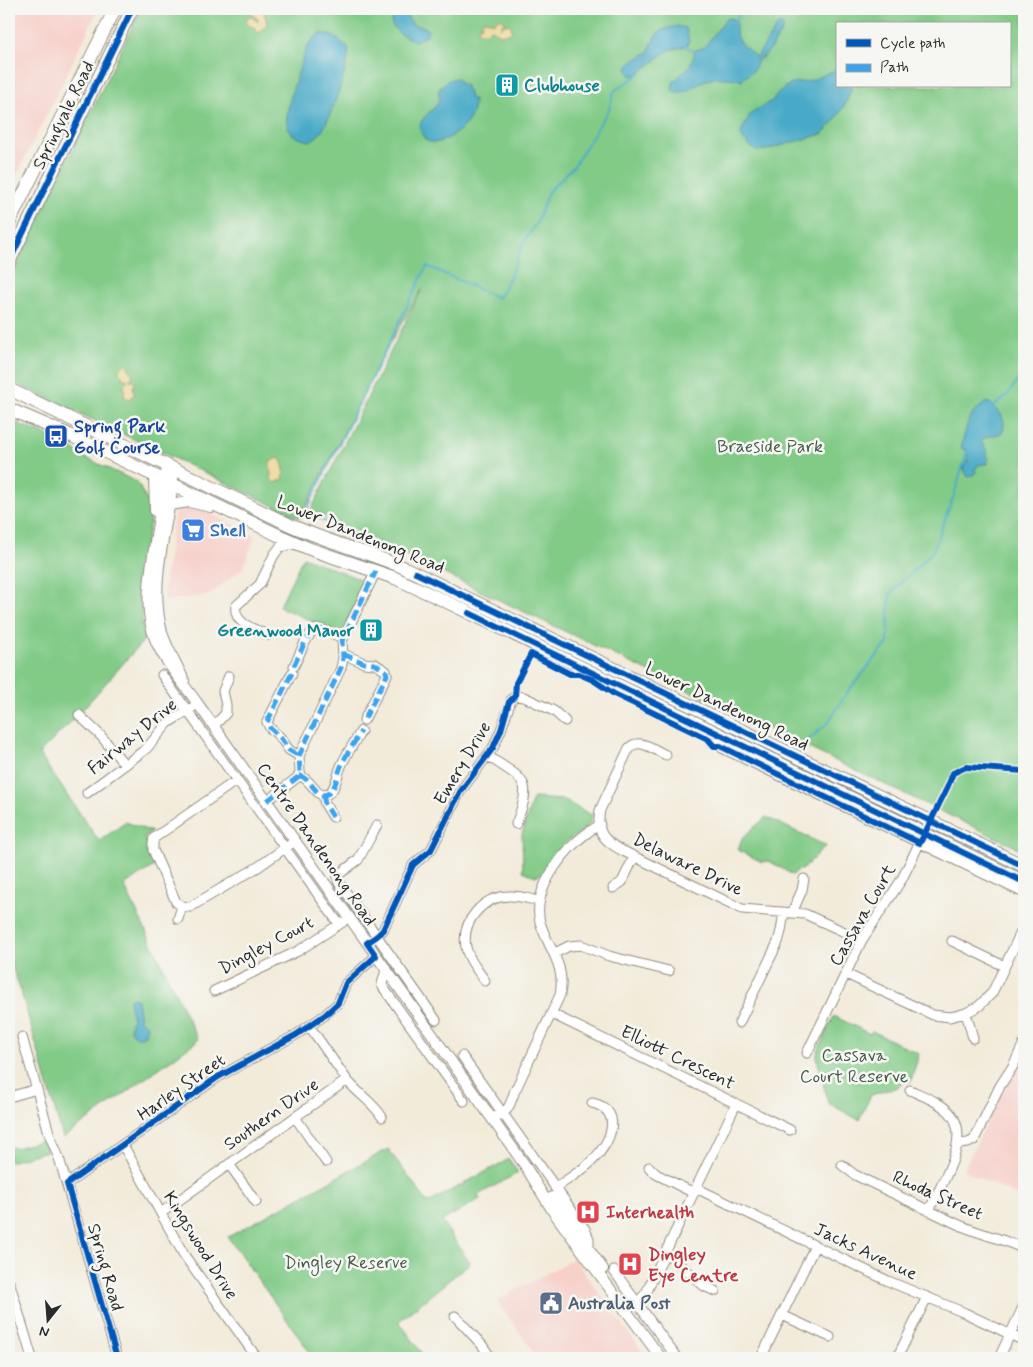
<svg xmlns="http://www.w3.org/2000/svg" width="1033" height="1367" viewBox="0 0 1033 1367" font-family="Mynerve,sans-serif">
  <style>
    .built { fill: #f7d0ca }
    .green { fill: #81cb87; stroke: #567b59; fill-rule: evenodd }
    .sand { fill: #eeda9e; stroke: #8c8264 }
    .water { fill: #49aac8; stroke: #3a6a7a }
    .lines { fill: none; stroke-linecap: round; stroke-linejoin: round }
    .stream { stroke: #49aac8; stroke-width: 2 }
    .minor-casing { stroke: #8f8b82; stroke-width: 11 }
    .major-casing { stroke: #8f8b82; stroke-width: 12 }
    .highway-casing { stroke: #8f8b82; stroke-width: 14 }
    .minor { stroke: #fff; stroke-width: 9 }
    .major { stroke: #fff; stroke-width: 10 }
    .highway { stroke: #fff; stroke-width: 12 }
    .quiet { stroke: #3ea3eb; stroke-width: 5; stroke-dasharray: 10 5; stroke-linecap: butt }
    .cycleway-casing { stroke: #f6f6f2; stroke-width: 9 }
    .cycleway { stroke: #0057b8; stroke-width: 6 }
    .labels { text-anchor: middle; stroke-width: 5; stroke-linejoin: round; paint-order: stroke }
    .culture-label { font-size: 18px; font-weight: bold; fill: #0d838f; stroke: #f6f6f2; text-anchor: start }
    .street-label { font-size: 18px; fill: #2b2b2b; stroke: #f6f6f2 }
    .transit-label { font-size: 18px; font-weight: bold; fill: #164399; stroke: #f6f6f2; text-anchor: start }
    .park-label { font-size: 18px; fill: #455b47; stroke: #f6f6f2 }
    .shop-label { font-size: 18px; font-weight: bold; fill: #366cbe; stroke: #f6f6f2; text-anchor: start }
    .health-label { font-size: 18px; font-weight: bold; fill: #be3a42; stroke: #f6f6f2; text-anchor: start }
    .service-label { font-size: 18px; font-weight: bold; fill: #4e5e75; stroke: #f6f6f2; text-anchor: start }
  </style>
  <rect width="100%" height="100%" fill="#f6f6f2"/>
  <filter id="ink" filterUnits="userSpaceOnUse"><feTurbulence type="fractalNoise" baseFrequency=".02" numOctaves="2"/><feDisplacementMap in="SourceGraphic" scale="10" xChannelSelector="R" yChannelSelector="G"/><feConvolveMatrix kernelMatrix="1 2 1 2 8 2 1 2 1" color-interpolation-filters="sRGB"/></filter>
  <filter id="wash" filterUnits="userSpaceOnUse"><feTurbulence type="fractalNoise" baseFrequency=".0096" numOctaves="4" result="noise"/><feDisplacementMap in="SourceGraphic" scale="20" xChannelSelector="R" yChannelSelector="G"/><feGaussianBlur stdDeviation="1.12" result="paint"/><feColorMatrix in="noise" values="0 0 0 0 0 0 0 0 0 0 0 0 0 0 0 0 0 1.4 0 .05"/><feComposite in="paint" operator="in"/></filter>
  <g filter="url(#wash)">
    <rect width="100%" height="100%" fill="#f3ebda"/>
    <!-- built -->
    <path class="built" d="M9 9H101L98 10 43 122 16 176 18 180 12 192H9Z
      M186 506 201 509 255 536 243 568 209 595 165 601 164 588 166 570 174 516 178 508Z
      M1024 1053V1199L963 1170 1010 1077 1014 1075Z
      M574 1258 588 1278 647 1358H538L497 1301Z"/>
    <!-- green -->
    <path class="green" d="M141 9H1024V851L311 510 422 289 388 347 300 518 9 380V281ZM837 24H1009V86H837Z
      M9 420 59 440 86 458 137 482 146 499 150 523 145 546 140 597 144 640 75 718 39 754 99 841 126 822 152 832 144 837 156 865 124 885 198 1040 63 1138 20 988 9 959Z
      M303 557 367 582 341 633 279 607Z
      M533 798 563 800 592 815C591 830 575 834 565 843 556 852 550 862 544 873L535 876 523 871 522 834Z
      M766 817 826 846 803 869 798 870 793 875 769 861 762 862 738 850 742 838Z
      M834 1016 870 1034 872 1031 919 1054 911 1081 904 1082 898 1087 871 1095 859 1120 828 1103 817 1059V1052Z
      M44 1140 47 1151 9 1162V1147L16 1148Z
      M388 1149 428 1203 509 1159 518 1173 478 1195 480 1199 442 1221 470 1263 399 1321 425 1358H314L228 1237Z"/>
    <!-- sand -->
    <path class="sand" d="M252 9H259V10L260 9H266L264 13 267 24 259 33 256 32 255 28 248 25 246 20 250 16 258 22V19L252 14Z
      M498 19H501L504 21 500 28 505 24 511 25 512 32 500 35 493 29 489 30 486 33 478 31V28L482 26V21L487 20 493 23Z
      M126 363 133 376 129 380H133L135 382 133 388 134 394 130 399 126 398 124 395 125 390 124 384 128 380 122 378V375L118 371Z
      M279 458C284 463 285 473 283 479L275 483 271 479C272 471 268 467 271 461Z"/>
    <!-- water -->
    <path class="water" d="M400 13 405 14 414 25 425 27 428 31 426 36 415 41C406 37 394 32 391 22L395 15Z
      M730 18 736 21C735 47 741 40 756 58L778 25H781L783 26 782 30C775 41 770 54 758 60 756 65 755 70 750 73 747 77 744 76 742 81 734 77 715 77 706 80 695 84 685 97 672 90L673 82C683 73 695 64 694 51L704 47 726 19Z
      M677 26 686 28 689 41 686 46 670 50 663 54 637 75H630L627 68 631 62 649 52C655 33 657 30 677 26Z
      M321 33 333 36 348 47C352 59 330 119 322 131 319 135 315 138 310 141 300 139 289 136 287 124 284 113 302 58 308 46 311 40 316 36 321 33Z
      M837 69V86H852L846 103 833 123 822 134 766 150 756 151C732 131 742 136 750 114L772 101 781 90 787 86 793 83 810 81Z
      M457 78 460 83 466 86V89L468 90 470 99H474C474 106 473 112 470 118 464 130 431 156 422 134 420 131 419 127 421 123 424 114 437 109 439 99 440 94 438 96 439 91 442 83 449 79 457 78Z
      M988 402C999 409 1008 420 1002 433L986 437 981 441 987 451 988 464H981L975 468 976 473 968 477 963 468 968 461 966 450 961 448C967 427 966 414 988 402Z
      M132 997 137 1000 140 1020 147 1025 145 1035C139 1040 134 1036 130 1030L132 1016 129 1000Z"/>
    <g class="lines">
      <!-- stream -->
      <path class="stream" d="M735 22 742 9
        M686 46 694 51
        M993 407 1007 396 1024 371
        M370 545 306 511 427 266 498 298 509 279 523 244 537 222 548 192 574 166 609 109 614 91 638 75
        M805 746 808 740 827 724 849 690 888 643 890 594 933 551 954 495 967 452"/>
    </g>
  </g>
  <g filter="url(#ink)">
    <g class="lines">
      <!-- minor casing -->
      <g class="minor-casing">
        <path id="minor" d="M268 635C255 629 233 624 236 606L260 584 274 555 280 547 296 544
          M343 654 364 663 375 664 386 671 387 675 364 720
          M294 666 305 642 313 630 321 629 343 638
          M292 673 267 722 270 728 280 737 289 750 299 756
          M162 675 339 924
          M79 715 101 736 125 765
          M214 726 226 713V705L223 691 229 676
          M717 733 719 744 722 748 1024 893
          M666 755C654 750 639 737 629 748L600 810C596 832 603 840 621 850L742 909 805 914 862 940
          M488 756C524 781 534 778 516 824
          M299 775C310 779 315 793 322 795 326 795 330 793 332 790 337 783 338 772 342 764 347 753 355 742 361 731
          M237 780 154 838 153 843V850L176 902 182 906 190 907 258 867 295 841
          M87 793 146 749 168 723 193 707
          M323 795 325 804 333 817
          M267 801 298 777 300 772 299 756 341 668 343 658 342 641 376 571
          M377 825 358 860 338 875V881L436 1020
          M613 888 622 882 634 857
          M792 913 802 890 804 879
          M178 919 182 906
          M952 941 1004 966
          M367 943 377 936 383 930 413 865 431 850 460 792 493 748 501 730 511 700 515 696 524 697 554 711 565 721
          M555 953 569 946 581 945 609 956 669 971
          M386 970 382 984 383 987 464 1101
          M846 974 933 1015 950 1017 966 1013 979 1006 992 993 1024 926
          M485 981C478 970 468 960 466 947 461 921 483 897 508 896 519 895 529 899 539 901
          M214 991 298 951 343 922
          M966 1013 973 1038
          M552 1014 790 1130
          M739 1023 778 942 781 931 784 912
          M22 1037 50 1136 59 1158 117 1358
          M807 1053 862 940 902 879 930 821
          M462 1056 585 1229 589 1239V1248
          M347 1080C358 1094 373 1102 382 1117
          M910 1090C923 1096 940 1102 950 1113 973 1138 940 1185 929 1211
          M9 1097 37 1089
          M295 1117 326 1162
          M491 1117C506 1117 510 1106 514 1093L560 995C566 964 548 949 540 922 531 887 571 839 600 825
          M959 1144 968 1143 974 1140 1000 1086 1013 1066 1024 1043
          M123 1145 184 1255 257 1358
          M229 1164 256 1202
          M842 1165 855 1175 955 1223C978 1234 1002 1238 1024 1249
          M649 1167 656 1174 694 1193
          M67 1184 218 1077 296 1035 325 1015 338 1003 346 983 376 956
          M555 1188C568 1179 582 1171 593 1160 610 1144 625 1110 592 1103
          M696 1188 888 1281 965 1313 1024 1341
          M161 1213 347 1080 310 1027
          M666 1252 704 1286 715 1291
          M614 1271 677 1358
          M10 1284 32 1358
          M624 1310 639 1301 646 1293 736 1104
          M782 1315 830 1337
          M455 1316 482 1345 491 1358
          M761 1358 815 1246
          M897 1358 927 1297
          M999 1358 1024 1305"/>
      </g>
      <!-- major casing -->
      <g class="major-casing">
        <path id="major" d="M167 466C163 491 159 516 155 542 150 576 142 611 157 644 168 667 184 684 198 704L524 1164 552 1210 661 1358
          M173 469V484C166 532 149 584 162 632 167 650 178 665 184 681
          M154 475 155 511
          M170 505 189 502 211 507
          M552 1197 603 1269"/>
      </g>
      <!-- highway casing -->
      <g class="highway-casing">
        <path id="highway" d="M9 223 115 9
          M9 262 132 9
          M9 389 290 525C328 542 367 552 405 568L1024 866
          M9 409 74 437 278 535 310 549 395 578 445 601 1024 882"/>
      </g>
      <!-- minor -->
      <use href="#minor" class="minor"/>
      <!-- major -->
      <use href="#major" class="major"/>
      <!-- highway -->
      <use href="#highway" class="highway"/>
      <!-- quiet -->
      <path class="quiet" d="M343 654 364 663 375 664 386 671 387 675 364 720
        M294 666 305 642 313 630 321 629 343 638
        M292 673 267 722 270 728 280 737 289 750 299 756
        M299 775C310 779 315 793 322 795 326 795 330 793 332 790 337 783 338 772 342 764 347 753 355 742 361 731
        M323 795 325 804 333 817
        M267 801 298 777 300 772 299 756 341 668 343 658 342 641 376 571"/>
      <!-- cycleway casing -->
      <g class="cycleway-casing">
        <path id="cycleway" d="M9 262 132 9
          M416 573 1024 866
          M469 613 1024 882
          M117 1358 67 1184 218 1077 296 1035 325 1015 338 1003 346 983 376 956 367 943 377 936 383 930 413 865 431 850 460 792 493 748 501 730 509 702 515 696 516 683 531 654 570 674H579L593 680 614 694 708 739 714 746H720L920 843 948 786 953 773 966 767 1024 771"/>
      </g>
      <!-- cycleway -->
      <use href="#cycleway" class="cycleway"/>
    </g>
  </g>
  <!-- icons -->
  <defs>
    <g id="building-square" transform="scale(1.25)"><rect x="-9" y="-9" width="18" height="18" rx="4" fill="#0f9aa8" stroke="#f6f6f2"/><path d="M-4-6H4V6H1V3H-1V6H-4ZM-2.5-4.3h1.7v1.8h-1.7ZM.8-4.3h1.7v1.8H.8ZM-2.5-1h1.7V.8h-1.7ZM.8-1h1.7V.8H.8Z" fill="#fff"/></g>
    <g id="bus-square" transform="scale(1.25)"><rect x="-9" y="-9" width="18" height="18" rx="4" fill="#1a4fb4" stroke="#f6f6f2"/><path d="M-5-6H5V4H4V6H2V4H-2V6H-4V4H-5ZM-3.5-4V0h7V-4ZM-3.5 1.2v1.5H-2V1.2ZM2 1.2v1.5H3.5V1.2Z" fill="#fff"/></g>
    <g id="supermarket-square" transform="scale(1.25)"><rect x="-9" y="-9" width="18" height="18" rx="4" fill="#3f7fe0" stroke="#f6f6f2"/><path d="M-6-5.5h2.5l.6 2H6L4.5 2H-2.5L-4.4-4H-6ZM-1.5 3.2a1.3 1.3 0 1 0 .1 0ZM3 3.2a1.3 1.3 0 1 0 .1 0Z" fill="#fff"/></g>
    <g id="hospital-square" transform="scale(1.25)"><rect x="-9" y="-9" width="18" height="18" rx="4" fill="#e0444e" stroke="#f6f6f2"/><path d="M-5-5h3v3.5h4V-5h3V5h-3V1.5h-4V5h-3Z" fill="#fff"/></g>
    <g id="civic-square" transform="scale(1.25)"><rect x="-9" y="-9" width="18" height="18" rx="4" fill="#5c6f8a" stroke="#f6f6f2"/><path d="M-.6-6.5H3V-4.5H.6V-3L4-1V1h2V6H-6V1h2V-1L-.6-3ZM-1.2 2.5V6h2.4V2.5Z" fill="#fff"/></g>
  </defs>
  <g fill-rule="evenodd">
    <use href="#building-square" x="507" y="85"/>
    <use href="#bus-square" x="56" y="436"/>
    <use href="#supermarket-square" x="193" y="530"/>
    <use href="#building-square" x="371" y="630"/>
    <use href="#hospital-square" x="588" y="1212"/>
    <use href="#hospital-square" x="630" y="1264"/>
    <use href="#civic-square" x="551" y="1303"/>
  </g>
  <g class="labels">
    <!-- culture labels -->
    <g class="culture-label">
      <text x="524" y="91">Clubhouse</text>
      <text x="354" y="636" text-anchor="end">Greenwood Manor</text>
    </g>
    <!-- street labels -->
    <g class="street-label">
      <text transform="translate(63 115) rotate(-64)" y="6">Springvale Road</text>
      <text transform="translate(361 534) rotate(22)" y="6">Lower Dandenong Road</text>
      <text transform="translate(727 706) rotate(26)" y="6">Lower Dandenong Road</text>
      <text transform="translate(132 736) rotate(-39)" y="6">Fairway Drive</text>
      <text transform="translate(462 763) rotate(-59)" y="6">Emery Drive</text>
      <text transform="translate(317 844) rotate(55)" y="6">Centre Dandenong Road</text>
      <text transform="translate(688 864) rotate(26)" y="6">Delaware Drive</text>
      <text transform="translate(862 915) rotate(-60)" y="6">Cassava Court</text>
      <text transform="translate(266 945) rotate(-28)" y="6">Dingley Court</text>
      <text transform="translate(678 1057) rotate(26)" y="6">Elliott Crescent</text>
      <text transform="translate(181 1087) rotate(-35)" y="6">Harley Street</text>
      <text transform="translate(271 1114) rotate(-35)" y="6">Southern Drive</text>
      <text transform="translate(938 1195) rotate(24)" y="6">Rhoda Street</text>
      <text transform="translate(201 1245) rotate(58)" y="6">Kingswood Drive</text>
      <text transform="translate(866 1251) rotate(25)" y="6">Jacks Avenue</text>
      <text transform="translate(106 1267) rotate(74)" y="6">Spring Road</text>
    </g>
    <!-- transit labels -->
    <g class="transit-label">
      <text x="74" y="432">Spring Park<tspan x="74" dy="21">Golf Course</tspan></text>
    </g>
    <!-- park labels -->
    <g class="park-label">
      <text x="770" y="452">Braeside Park</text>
      <text x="854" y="1061">Cassava<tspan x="854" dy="21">Court Reserve</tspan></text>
      <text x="346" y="1268">Dingley Reserve</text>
    </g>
    <!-- shop labels -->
    <g class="shop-label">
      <text x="210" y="536">Shell</text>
    </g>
    <!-- health labels -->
    <g class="health-label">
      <text x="606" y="1218">Interhealth</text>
      <text x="648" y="1260">Dingley<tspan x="648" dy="21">Eye Centre</tspan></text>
    </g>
    <!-- service labels -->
    <g class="service-label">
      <text x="568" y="1309">Australia Post</text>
    </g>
  </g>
  <!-- margin -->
  <rect width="1033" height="1367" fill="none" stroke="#f6f6f2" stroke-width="30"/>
  <!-- legend -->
  <rect x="836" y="22" width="175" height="65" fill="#f6f6f2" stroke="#a5a5a2"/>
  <rect x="846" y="39" width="25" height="8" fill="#0057b8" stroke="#a5a5a2"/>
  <text x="880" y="48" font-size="15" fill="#2b2b2b">Cycle path</text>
  <rect x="846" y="64" width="25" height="8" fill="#3ea3eb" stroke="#a5a5a2"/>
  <text x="880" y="72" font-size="15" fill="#2b2b2b">Path</text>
  <!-- north arrow -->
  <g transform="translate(48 1320) rotate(197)" stroke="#f6f6f2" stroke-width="4" paint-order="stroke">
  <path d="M0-4L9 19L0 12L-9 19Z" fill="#2b2b2b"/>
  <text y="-8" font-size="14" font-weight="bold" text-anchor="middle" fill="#2b2b2b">N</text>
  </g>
</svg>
